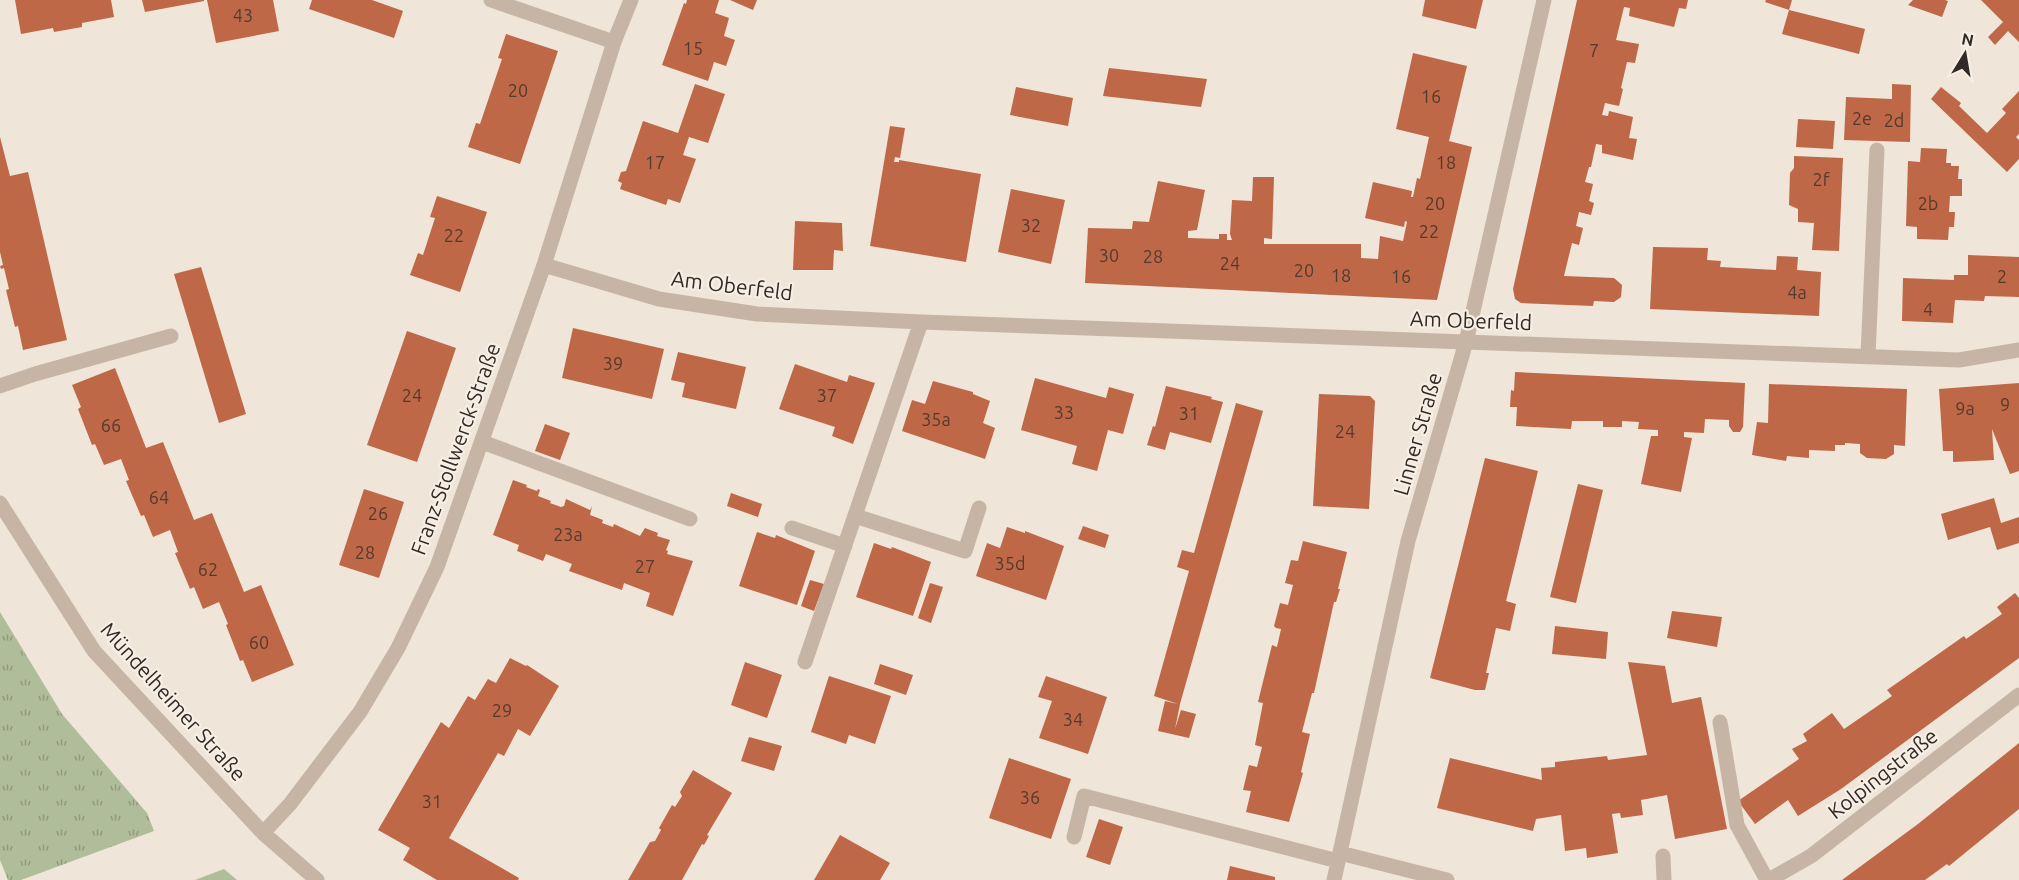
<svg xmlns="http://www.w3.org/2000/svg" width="2019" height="880" viewBox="0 0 2019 880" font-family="Ubuntu,sans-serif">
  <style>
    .grass { fill: #b0bd9a }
    .park { fill: url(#park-tufts) }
    .building { fill: #be6847 }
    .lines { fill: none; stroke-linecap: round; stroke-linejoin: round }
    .minor { stroke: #c6b5a5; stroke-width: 15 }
    .labels { text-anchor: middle; stroke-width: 4.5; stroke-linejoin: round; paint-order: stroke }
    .number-label { font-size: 18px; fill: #553a2e }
    .street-label { font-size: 21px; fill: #322a26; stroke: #f7efe4 }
  </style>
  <defs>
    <pattern id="park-tufts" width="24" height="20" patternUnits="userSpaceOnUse" patternTransform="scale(1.5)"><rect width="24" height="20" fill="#b0bd9a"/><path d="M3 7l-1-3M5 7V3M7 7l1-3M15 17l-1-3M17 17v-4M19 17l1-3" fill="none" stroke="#909a7d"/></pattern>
  </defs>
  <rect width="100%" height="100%" fill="#efe5d8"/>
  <!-- grass -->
  <path class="grass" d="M224 869 237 880H195Z"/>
  <!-- park -->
  <path class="park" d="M0 612 62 714 147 813 154 831 21 880H8L0 860Z"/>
  <!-- building -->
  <path class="building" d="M15 0H111L114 17 82 23V27L54 32 53 28 21 34Z
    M142 0H204V1L145 12Z
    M207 0H273L279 31 216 43Z
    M312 0H372L403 11 394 38 309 9Z
    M687 0H719L715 13 729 18 724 36 735 40 726 66 714 62 708 81 662 65 684 3 686 4Z
    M730 0H757L753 10Z
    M1425 0H1483L1476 29 1422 16Z
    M1577 0H1688L1686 9 1679 8 1674 27 1629 16 1630 8 1624 7 1616 40 1639 44 1635 63 1627 62 1621 88 1623 89 1619 106 1605 103 1602 115 1608 116 1609 111 1633 117 1629 138 1637 139 1633 160 1602 153V145L1596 144 1591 167H1589L1585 182 1593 184 1589 201 1594 203 1591 215 1579 212 1576 226 1583 228 1579 245 1572 243 1564 276 1614 278 1622 285 1621 297 1614 302 1594 301 1593 306 1521 303 1515 299 1513 289Z
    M1766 0H1792L1789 10 1865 29 1859 54 1782 34 1789 10 1765 2Z
    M1913 0H1945L1948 1 1942 17 1908 5Z
    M1981 0H2019V42L2008 31 1995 45 1988 37 2003 22Z
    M506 34 558 51 520 164 468 147 476 123 480 124 502 59 498 58Z
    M1413 53 1467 66 1449 141 1472 147 1437 300 1085 283 1088 228 1132 229 1133 221 1149 222 1158 181 1205 190 1197 230 1188 231V238L1219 239V234H1227V240H1232L1230 234 1232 200 1252 201 1253 177H1274L1272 239 1264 238V244H1361V258L1378 259 1380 236 1403 241 1407 222 1405 221 1404 227 1365 218 1373 182 1412 191 1411 197H1413L1417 178 1420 179 1429 137 1396 129Z
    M1109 68 1207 79 1201 107 1103 96Z
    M695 84 725 94 708 143 689 137 683 155 696 159 680 203 668 199 666 205 620 189 622 183 618 181 621 172 626 171 643 121 678 133Z
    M1892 84 1911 85 1910 142 1844 140 1846 97 1892 99Z
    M1016 87 1073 98 1068 126 1010 115Z
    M1941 87 1961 103 1959 106 1987 133 2006 113 2002 109 2019 91V134L2016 137 2019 140V159L2007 172 1931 99Z
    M1798 119 1835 121 1833 149 1796 147Z
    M890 126 905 128 900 158 895 157 894 162H899V160L981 174 966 262 870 246Z
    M0 137 10 176 28 172 67 340 23 350 18 326 15 327 6 290 9 289 4 268 1 269 0 266 3 265 0 252Z
    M1921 148 1947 149 1946 163H1951V166H1959L1958 179H1962V196H1950L1949 212H1955L1954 227H1949L1948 240 1917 239V227L1906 226 1908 161 1920 162Z
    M1794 156 1843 158 1839 251 1812 250 1814 223 1798 222V209L1789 205 1790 173 1794 168Z
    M1011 189 1065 200 1051 264 998 252Z
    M437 196 487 212 460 292 410 275 418 253 423 255 435 218 430 217Z
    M795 221 842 223 843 251 834 250 833 270H793Z
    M1653 247 1708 248 1707 260 1721 261 1720 267 1776 270 1777 256 1798 257 1797 270 1821 272 1819 316 1650 309Z
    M1968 255 2019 257V297L1985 296 1984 301 1955 300 1953 323 1902 321 1903 278 1954 280V275H1968Z
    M201 267 246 414 219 423 174 274Z
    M573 328 664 349 652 399 562 378Z
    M407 331 456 348 417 462 367 445Z
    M678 352 746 367 736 409 682 397 685 383 671 380Z
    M795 364 847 382 849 375 875 383 853 444 832 436 835 427 779 409Z
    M115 368 146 448 163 442 194 520 212 513 244 592 261 585 294 665 252 682 243 660 240 661 226 625 228 624 219 602 203 609 194 587 190 589 175 553 178 552 170 530 153 537 144 515 141 516 126 481 129 480 121 459 104 465 95 444 92 445 78 409 81 407 72 385Z
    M1515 372 1745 383 1743 427 1740 432H1733L1729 426V420L1705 419 1704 433 1684 432V437L1692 438 1681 492 1641 484 1651 436H1658V430L1638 429 1639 422 1622 421V427H1603V421H1572L1571 429 1516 426 1517 407H1510L1511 390 1514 391Z
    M1035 378 1106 398 1109 387 1134 394 1123 434 1108 430 1097 471 1072 464 1077 446 1021 430Z
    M933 381 973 392V394L990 401 983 423 995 428 985 459 902 431 912 400 925 404Z
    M2019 383V471L2010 474 1992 429 1994 460 1953 462V451H1943L1939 389Z
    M1769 384 1907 389 1905 446 1894 445V454L1886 459 1867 458 1860 453V444L1845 443V445H1835V451L1809 450V458L1787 456 1786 461 1752 455 1757 422 1768 423Z
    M1166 386 1212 397 1211 399 1223 402 1211 443 1170 432 1165 450 1147 445 1153 426 1155 427Z
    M1319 394 1370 396 1375 401 1369 509 1313 506Z
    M1236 403 1263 411 1180 704 1175 729 1181 710 1196 714 1189 738 1158 731 1165 701 1178 704 1154 696 1189 571 1177 567 1182 550 1194 553Z
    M545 424 570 433 560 460 535 451Z
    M1485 458 1538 471 1506 601 1516 604 1510 631 1496 628 1486 673H1489L1485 690H1475L1430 678Z
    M513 480 527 485 526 487 537 491 538 489 540 490 538 496 551 501 550 503 561 507 564 506 566 499 590 510 592 506 590 515 603 520 602 523 613 527 614 524 640 536 645 528 658 533 657 536 670 540 666 550 668 551 667 554 693 561 673 616 646 606 650 593 624 583 622 590 569 571 572 564 546 554 543 561 517 551 519 545 493 535Z
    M1578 484 1603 490 1576 603 1550 597Z
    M364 489 404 502 379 578 339 565Z
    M731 493 762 504 758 517 727 506Z
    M1994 498 2001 523 2019 517V543L1997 550 1990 527 1948 540 1941 514Z
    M1083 526 1109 535 1105 548 1078 539Z
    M1007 527 1025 533V531L1064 546 1046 600 976 576 987 543 1000 548Z
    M757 532 775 538 776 535 815 551 797 605 739 586Z
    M1303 541 1347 552 1338 589H1340L1336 602H1334L1314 693H1312L1302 732 1310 734 1301 772 1303 773 1289 822 1246 812 1251 791 1243 790 1249 765 1257 767 1262 747 1255 745 1263 703 1258 702 1272 645 1277 647 1281 629 1276 628 1274 626 1280 603 1288 605 1293 585 1285 583 1291 560 1298 561Z
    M874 543 891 549 892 547 931 562 913 616 856 597Z
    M810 580 824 584 814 611 801 606Z
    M930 583 943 587 931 623 918 618Z
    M2015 593 2019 598V658L1841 789 1798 816 1788 800 1755 824 1738 801 1799 759 1792 749 1807 741 1803 734 1832 713 1844 729 1892 696 1887 690 1964 636 1966 639 2002 614 1997 607Z
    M1672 611 1722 617 1717 647 1667 638Z
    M1555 626 1608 632 1606 659 1552 654Z
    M510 658 526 666 527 665 559 686 530 736 518 729 504 756 498 753 449 838 519 878 518 880H437L403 860 410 848 378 830 441 722 449 728 468 696 475 700 488 679 496 683Z
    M745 662 782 675 767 718 731 705Z
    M1628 662 1665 666 1672 703 1701 697 1727 829 1675 839 1667 795 1641 800 1643 815 1621 818 1620 813 1612 814 1618 853 1587 858 1586 848 1565 851 1561 815 1536 819 1533 831 1437 808 1450 758 1542 780 1541 768 1555 767V762L1607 756 1608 760 1647 755Z
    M880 664 913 675 906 695 874 684Z
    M829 676 891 696 875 744 849 735 846 744 811 732Z
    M1046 676 1107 697 1088 754 1039 738 1052 701 1038 697Z
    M749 737 782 746 774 771 741 761Z
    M2019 743V809L1949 866 1947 864 1925 880H1842L1918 824Z
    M1009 758 1071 779 1051 839 989 818Z
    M693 770 732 793 707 835 709 836 704 845 702 844 682 880H628L650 842 655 841 661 830 659 828 672 805 675 807 682 796 680 792Z
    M1099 819 1123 827 1110 865 1086 857Z
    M840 835 890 863 880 880H814Z
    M1230 866 1275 877V880H1227Z"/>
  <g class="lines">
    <!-- minor -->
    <path class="minor" d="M491 0 614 42
      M544 265 659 299 757 314 921 322 1959 360 2019 350
      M1868 356 1877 150
      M0 386 35 374 171 336
      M482 442 690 519
      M0 503 94 651 263 833 317 880
      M855 516 965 551 979 508
      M792 528 845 546
      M805 662 921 322
      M1720 722 1737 825 1767 880
      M263 833 290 804 360 712 398 648 437 567 544 265 614 42 631 0
      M1074 837 1084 796 1338 861
      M1340 853 1447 880
      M1663 856 1664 880
      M1334 880 1408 541 1466 342 1544 0
      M1769 880 1811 856 2019 695"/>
  </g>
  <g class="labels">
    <!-- number labels -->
    <g class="number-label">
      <text x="243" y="22">43</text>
      <text x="693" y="55">15</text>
      <text x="1594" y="57">7</text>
      <text x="518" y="97">20</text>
      <text x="1431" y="103">16</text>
      <text x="1862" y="125">2e</text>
      <text x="1894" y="127">2d</text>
      <text x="655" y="169">17</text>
      <text x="1446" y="169">18</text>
      <text x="1821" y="186">2f</text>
      <text x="1435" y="210">20</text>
      <text x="1928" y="210">2b</text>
      <text x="1031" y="232">32</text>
      <text x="1429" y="238">22</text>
      <text x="454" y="242">22</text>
      <text x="1109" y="262">30</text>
      <text x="1153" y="263">28</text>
      <text x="1230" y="270">24</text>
      <text x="1304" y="277">20</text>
      <text x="1341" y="282">18</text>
      <text x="1401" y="283">16</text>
      <text x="2002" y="283">2</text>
      <text x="1797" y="299">4a</text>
      <text x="1928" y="316">4</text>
      <text x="613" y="370">39</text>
      <text x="412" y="402">24</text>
      <text x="827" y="402">37</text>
      <text x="2005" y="411">9</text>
      <text x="1965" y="415">9a</text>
      <text x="1064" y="419">33</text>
      <text x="1189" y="420">31</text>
      <text x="936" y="426">35a</text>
      <text x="111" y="432">66</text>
      <text x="1345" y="438">24</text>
      <text x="159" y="504">64</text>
      <text x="378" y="520">26</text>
      <text x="568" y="541">23a</text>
      <text x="365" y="559">28</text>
      <text x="1010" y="570">35d</text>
      <text x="645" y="573">27</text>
      <text x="208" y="576">62</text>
      <text x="259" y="649">60</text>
      <text x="502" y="717">29</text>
      <text x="1073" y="726">34</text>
      <text x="1030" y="804">36</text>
      <text x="432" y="808">31</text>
    </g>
    <!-- street labels -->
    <g class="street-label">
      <text transform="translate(732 286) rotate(7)" y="7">Am Oberfeld</text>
      <text transform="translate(1471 321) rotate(2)" y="7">Am Oberfeld</text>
      <text transform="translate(1418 434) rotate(-74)" y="7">Linner Straße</text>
      <text transform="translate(456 449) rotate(-70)" y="7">Franz-Stollwerck-Straße</text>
      <text transform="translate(173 702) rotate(48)" y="7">Mündelheimer Straße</text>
      <text transform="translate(1883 774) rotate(-38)" y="7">Kolpingstraße</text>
    </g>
  </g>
  <!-- north arrow -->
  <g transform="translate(1965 54) rotate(11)" stroke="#f7efe4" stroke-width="4.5" paint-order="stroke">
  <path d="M0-4.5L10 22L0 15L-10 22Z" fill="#322a26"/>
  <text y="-9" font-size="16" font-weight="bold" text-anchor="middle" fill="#322a26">N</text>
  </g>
</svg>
